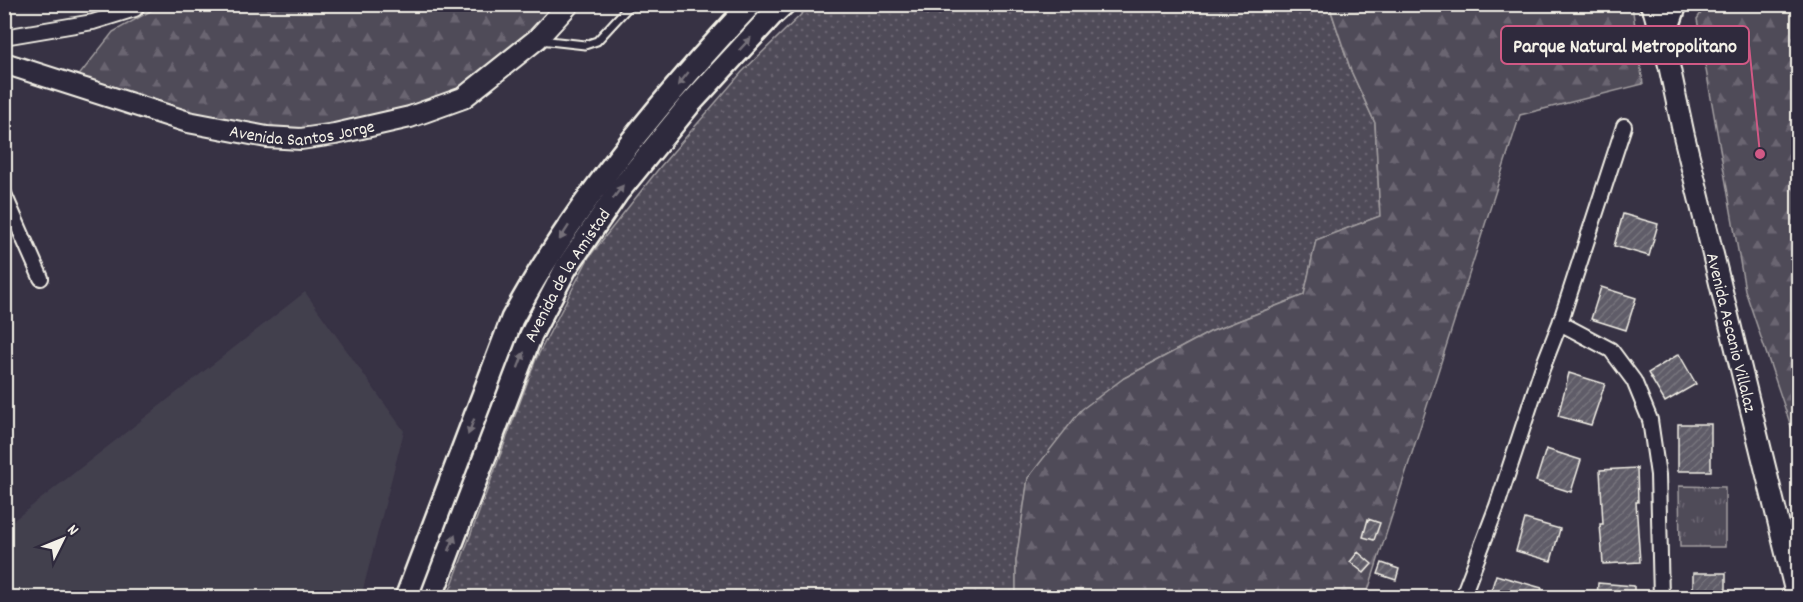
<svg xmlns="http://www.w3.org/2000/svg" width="1803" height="602" viewBox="0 0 1803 602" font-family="Dekko,sans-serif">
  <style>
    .built { fill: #433f4e }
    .grass { fill: url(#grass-dots); stroke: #a29ea0; stroke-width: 1.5 }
    .forest { fill: url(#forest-firs); stroke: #a29ea0; stroke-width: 1.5 }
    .park { fill: url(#park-tufts); stroke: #a29ea0; stroke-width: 1.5 }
    .building { fill: url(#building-hatch); stroke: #f4f1e8; stroke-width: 1.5 }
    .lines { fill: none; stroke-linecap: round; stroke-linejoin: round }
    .lane-casing { stroke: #f4f1e8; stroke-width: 11 }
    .street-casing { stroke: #f4f1e8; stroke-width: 18 }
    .secondary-casing { stroke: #f4f1e8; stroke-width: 24 }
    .primary-casing { stroke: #f4f1e8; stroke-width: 26 }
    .lane { stroke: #2f2a3d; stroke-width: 7 }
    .street { stroke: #2f2a3d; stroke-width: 14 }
    .secondary { stroke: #2f2a3d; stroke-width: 20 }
    .primary { stroke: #2f2a3d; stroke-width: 21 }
    .oneway { fill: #747079 }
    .labels { text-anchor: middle; stroke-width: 4.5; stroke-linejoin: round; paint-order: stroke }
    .street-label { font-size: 18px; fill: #f4f1e8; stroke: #2f2a3d }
    .leader { fill: none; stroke: #d15985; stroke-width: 2 }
    .callout-dot { fill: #d15985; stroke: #2f2a3d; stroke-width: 2 }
    .callout { fill: #2f2a3d; stroke: #d15985; stroke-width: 2 }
    .callout-label { font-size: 20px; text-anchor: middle; font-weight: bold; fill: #f4f1e8 }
  </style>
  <defs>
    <pattern id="grass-dots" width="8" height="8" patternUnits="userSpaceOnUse" patternTransform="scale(1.5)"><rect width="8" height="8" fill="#504b59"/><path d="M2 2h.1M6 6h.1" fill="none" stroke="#6a6571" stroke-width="1.8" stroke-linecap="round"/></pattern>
    <pattern id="forest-firs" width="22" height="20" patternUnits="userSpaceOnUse" patternTransform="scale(1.5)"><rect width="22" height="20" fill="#504b59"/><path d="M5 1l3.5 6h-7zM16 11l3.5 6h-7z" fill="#6a6571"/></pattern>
    <pattern id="park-tufts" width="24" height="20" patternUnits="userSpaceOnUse" patternTransform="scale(1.5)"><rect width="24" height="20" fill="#504b59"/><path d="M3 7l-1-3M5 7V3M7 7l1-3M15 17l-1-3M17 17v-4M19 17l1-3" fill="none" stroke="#6a6571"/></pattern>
    <pattern id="building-hatch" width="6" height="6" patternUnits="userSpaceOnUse" patternTransform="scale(1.5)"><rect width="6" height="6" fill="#5f5c67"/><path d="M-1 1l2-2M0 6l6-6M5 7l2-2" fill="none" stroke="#77747d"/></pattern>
  </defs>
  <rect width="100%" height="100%" fill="#373244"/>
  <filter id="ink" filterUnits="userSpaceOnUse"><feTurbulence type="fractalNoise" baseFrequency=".0167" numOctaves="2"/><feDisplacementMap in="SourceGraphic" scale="12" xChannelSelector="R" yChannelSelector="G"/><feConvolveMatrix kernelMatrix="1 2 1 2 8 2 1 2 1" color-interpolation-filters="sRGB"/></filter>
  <g filter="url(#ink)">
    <!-- built -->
    <path class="built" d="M305 292 404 431 361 597H5V527Z"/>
    <!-- grass -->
    <path class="grass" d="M811 5H1329L1351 71 1375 123 1380 216 1316 240 1304 295 1210 332 1124 378 1028 478 1016 561V597L447 598 536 359 589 257 660 167 742 72Z"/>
    <!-- forest -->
    <path class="forest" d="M1707 4 1798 5V447L1745 290 1697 19Z
      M161 5H556L529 35 455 90 409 110 318 133 217 122 77 78 113 32Z
      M1329 5H1632L1643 84 1520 115 1366 597 1016 598V561L1028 478 1081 410 1124 378 1210 332 1304 295 1316 240 1380 216 1375 123 1351 71Z"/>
    <!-- park -->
    <path class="park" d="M1679 486 1725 487V547H1680Z"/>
    <!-- building -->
    <path class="building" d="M1623 214 1658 224 1649 256 1614 246Z
      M1601 287 1636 298 1626 330 1591 319Z
      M1679 354 1696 384 1665 402 1648 373Z
      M1569 373 1605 384 1591 425 1558 416Z
      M1678 424H1711V471H1678Z
      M1546 449 1581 460 1571 492 1536 481Z
      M1637 468 1638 502H1636L1640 562 1603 564 1600 524H1603L1600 470Z
      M1368 519 1380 523 1374 540 1363 537Z
      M1525 519 1560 529 1551 561 1516 551Z
      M1358 552 1372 564 1364 573 1350 562Z
      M1382 563 1399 569 1396 580 1378 574Z
      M1693 573H1726V597H1693Z
      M1496 575 1542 588 1539 597H1489Z
      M1598 583 1634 586V597H1597Z"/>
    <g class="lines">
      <!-- lane casing -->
      <g class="lane-casing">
        <path id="lane" d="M540 40 585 45 597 41 631 4"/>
      </g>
      <!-- street casing -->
      <g class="street-casing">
        <path id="street" d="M4 37 93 22 135 9 138 4
          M4 194 41 278
          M1560 323 1611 350 1634 381 1650 420 1658 475 1661 598
          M1462 598 1497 506 1542 369 1560 323 1624 126"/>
      </g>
      <!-- secondary casing -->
      <g class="secondary-casing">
        <g id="secondary">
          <path id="s1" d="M1652 4 1669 65 1684 136 1797 598"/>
          <path id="s2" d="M4 63 188 122 267 137 301 139 335 134 410 117 463 98 537 39 569 4"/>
        </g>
      </g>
      <!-- primary casing -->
      <g class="primary-casing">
        <g id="primary">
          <path d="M1651 4 1652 6"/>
          <path d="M1669 24 1676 4"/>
          <path d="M406 598 512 319C574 204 662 98 751 4"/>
          <path id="s3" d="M431 598 531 335 566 268 618 192 689 105 772 15 784 4"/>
        </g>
      </g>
      <!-- lane -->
      <use href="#lane" class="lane"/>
      <!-- street -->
      <use href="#street" class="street"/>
      <!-- secondary -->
      <use href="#secondary" class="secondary"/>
      <!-- primary -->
      <use href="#primary" class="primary"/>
    </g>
    <!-- one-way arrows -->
    <defs><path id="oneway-solid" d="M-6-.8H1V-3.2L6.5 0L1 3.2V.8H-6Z" transform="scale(1.5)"/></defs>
    <g class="oneway">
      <use href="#oneway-solid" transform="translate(745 44) rotate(-47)"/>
      <use href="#oneway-solid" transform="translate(683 79) rotate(129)"/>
      <use href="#oneway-solid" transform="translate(618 192) rotate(-53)"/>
      <use href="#oneway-solid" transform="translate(564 233) rotate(123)"/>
      <use href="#oneway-solid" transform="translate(521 360) rotate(-69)"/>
      <use href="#oneway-solid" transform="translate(471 427) rotate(111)"/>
      <use href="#oneway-solid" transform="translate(452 543) rotate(-69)"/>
    </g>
  </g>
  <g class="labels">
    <!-- street labels -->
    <g class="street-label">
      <text dy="6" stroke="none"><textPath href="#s2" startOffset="309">Avenida Santos Jorge</textPath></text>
      <text dy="6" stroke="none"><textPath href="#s3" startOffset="351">Avenida de la Amistad</textPath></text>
      <text dy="6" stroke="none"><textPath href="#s1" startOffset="338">Avenida Ascanio Villalaz</textPath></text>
    </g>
  </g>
  <!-- callouts -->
  <path class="leader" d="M1760 154L1749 45"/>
  <circle class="callout-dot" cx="1760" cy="154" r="6"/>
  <rect class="callout" x="1501" y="26" width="248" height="38" rx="6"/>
  <g class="callout-label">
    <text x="1625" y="52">Parque Natural Metropolitano</text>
  </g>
  <!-- margin -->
  <rect width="1803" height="602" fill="none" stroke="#2f2a3d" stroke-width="24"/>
  <rect x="12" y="12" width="1779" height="578" fill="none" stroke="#f4f1e8" stroke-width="2" filter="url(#ink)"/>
  <!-- north arrow -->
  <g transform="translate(63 539) rotate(47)" stroke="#2f2a3d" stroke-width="4.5" paint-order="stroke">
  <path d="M0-4.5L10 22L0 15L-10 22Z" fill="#f4f1e8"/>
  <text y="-9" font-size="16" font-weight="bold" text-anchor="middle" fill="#f4f1e8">N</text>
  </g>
</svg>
